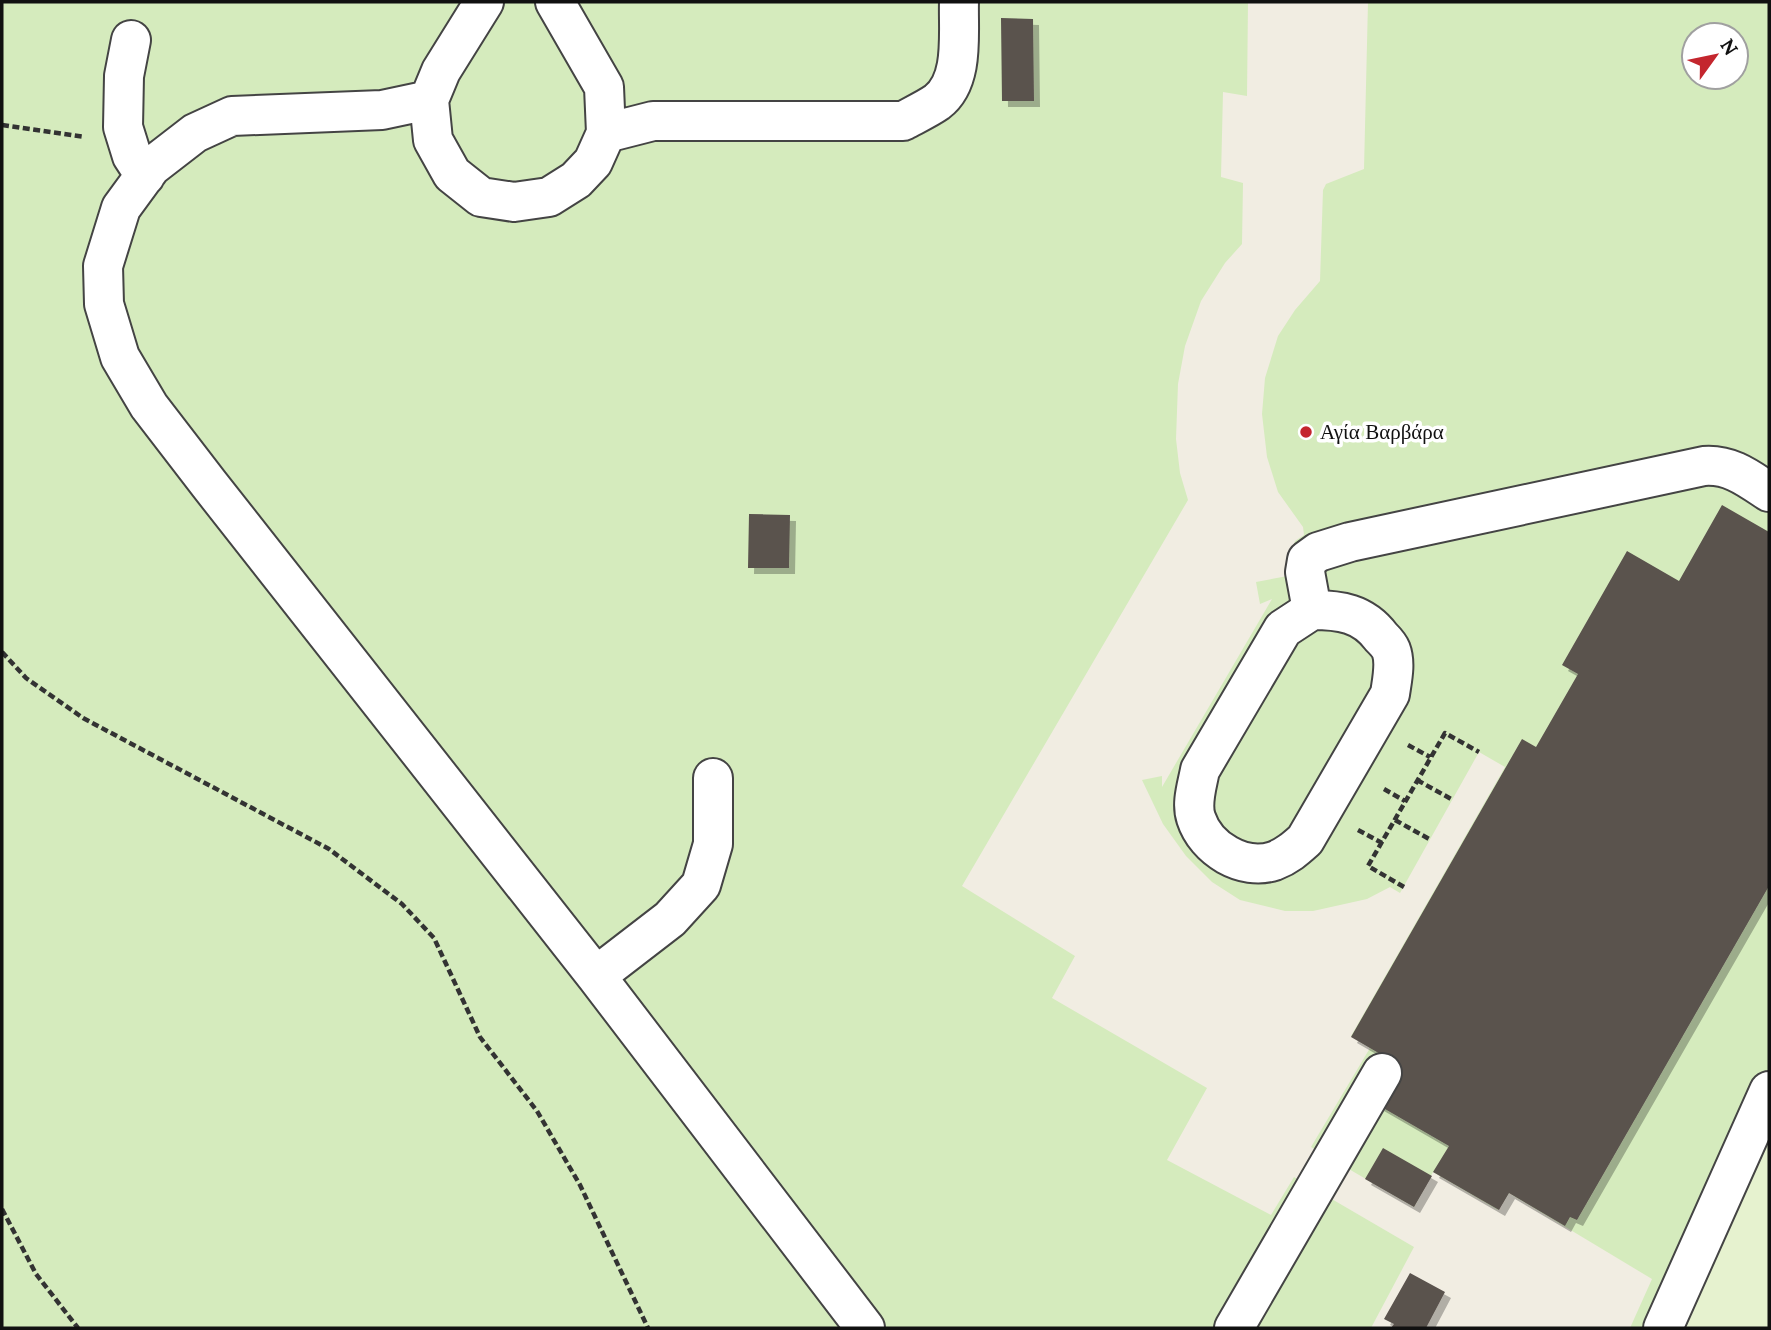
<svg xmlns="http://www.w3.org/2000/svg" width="1771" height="1330" viewBox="0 0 1771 1330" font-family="Lora,serif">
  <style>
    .green { fill: #d5ebbd; fill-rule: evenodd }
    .pitch { fill: #e6f2cf }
    .plaza { fill: #f1ede2 }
    .building { fill: #5a524d; filter: url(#shadow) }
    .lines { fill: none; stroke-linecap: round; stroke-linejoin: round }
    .minor-casing { stroke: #444; stroke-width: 42 }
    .path { stroke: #333; stroke-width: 4.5; stroke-dasharray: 7 3.5; stroke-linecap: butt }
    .minor { stroke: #fff; stroke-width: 38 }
    .poi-dot { fill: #c4262e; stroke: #fff; stroke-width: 2.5 }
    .labels { text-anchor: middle; stroke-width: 7; stroke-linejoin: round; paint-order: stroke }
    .poi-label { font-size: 21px; fill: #111; stroke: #fff; text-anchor: start }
  </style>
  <defs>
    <filter id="shadow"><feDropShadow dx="6" dy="6" stdDeviation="0" flood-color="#0004"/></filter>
  </defs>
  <rect width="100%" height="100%" fill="#fffdf5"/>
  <!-- green -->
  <path class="green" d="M2 2H1769V1328H2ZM1694 35H1736V77H1694Z"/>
  <!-- pitch -->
  <path class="pitch" d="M1769 1117V1328H1675Z"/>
  <!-- plaza -->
  <path class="plaza" d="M1248 2H1368L1364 169 1326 184 1323 190 1320 281 1295 310 1278 336 1265 378 1262 414 1267 457 1278 492 1303 527 1304 535 1295 541 1291 552 1293 575 1256 582 1260 604 1272 599 1162 787V776L1142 780 1163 824 1186 856 1212 882 1240 900 1285 911H1313L1367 899 1390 887 1400 893 1479 752 1505 767 1351 1036 1370 1048 1311 1147 1414 1207 1433 1172 1498 1210 1509 1193 1652 1279 1630 1328H1371L1414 1247 1294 1177 1271 1215 1167 1160 1207 1088 1052 998 1075 956 962 886 1188 500 1180 473 1176 439 1178 384 1185 346 1201 301 1225 263 1242 244 1243 183 1221 177 1223 92 1247 96Z"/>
  <!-- building -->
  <path class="building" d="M1001 18 1033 19 1034 101H1002Z
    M1722 505 1769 532V886L1577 1220 1570 1217 1565 1226 1509 1193 1499 1210 1433 1172 1449 1146 1378 1105 1401 1066 1351 1037 1522 739 1536 747 1578 674 1562 665 1627 551 1679 581Z
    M749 514 790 515 789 568H748Z
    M1383 1148 1432 1176 1414 1207 1365 1179Z
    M1410 1273 1445 1292 1426 1328H1391L1394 1324 1384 1319Z"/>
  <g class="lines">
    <!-- minor casing -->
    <g class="minor-casing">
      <path id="minor" d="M484 2 441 71 429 100 433 140 452 174 481 197 514 202 549 197 576 180 593 162 606 133 604 87 555 2
        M131 40 124 76 123 127 132 156 145 176
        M429 100 382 110 232 116 195 133 151 167 121 208 103 266 104 304 120 357 149 406 209 484 596 976 865 1328
        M606 133 653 121H903C914 115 927 109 937 102 965 81 958 33 959 2
        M1312 610C1340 610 1363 613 1381 637 1384 640 1389 645 1391 650 1396 663 1392 680 1390 694L1305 840C1295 849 1287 856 1274 861 1243 871 1206 849 1196 818 1191 803 1197 786 1200 770L1283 629Z
        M1312 610 1305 572 1307 560 1318 552 1350 542 1704 466C1730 464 1748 478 1769 492
        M596 976 670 919 701 885 713 844V778
        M1234 1328 1382 1073
        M1663 1328 1769 1091"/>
    </g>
    <!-- path -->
    <path class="path" d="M2 125 85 137
      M2 652 26 678 83 718 329 849 402 904 434 938 480 1037 537 1111 580 1185 648 1328
      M1408 745 1430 757
      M1417 780 1453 800
      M1384 789 1405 801
      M1395 820 1431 840
      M1358 830 1382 843
      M1404 887 1368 866 1445 733 1479 752
      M2 1209 36 1274 78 1328"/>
    <!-- minor -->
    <use href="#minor" class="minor"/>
  </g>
  <!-- markers -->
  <circle class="poi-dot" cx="1306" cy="432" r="7"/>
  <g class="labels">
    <!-- poi labels -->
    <g class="poi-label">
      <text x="1320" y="439">Αγία Βαρβάρα</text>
    </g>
  </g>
  <!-- border -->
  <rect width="1771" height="1330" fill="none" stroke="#111111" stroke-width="7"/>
  <!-- north arrow -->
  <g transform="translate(1715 56) rotate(57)"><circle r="33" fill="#ffffff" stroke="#a0a0a0" stroke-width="2"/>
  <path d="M0-5L12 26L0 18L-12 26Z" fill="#c4262e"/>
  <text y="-10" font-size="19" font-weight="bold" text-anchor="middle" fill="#111111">N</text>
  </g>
</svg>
